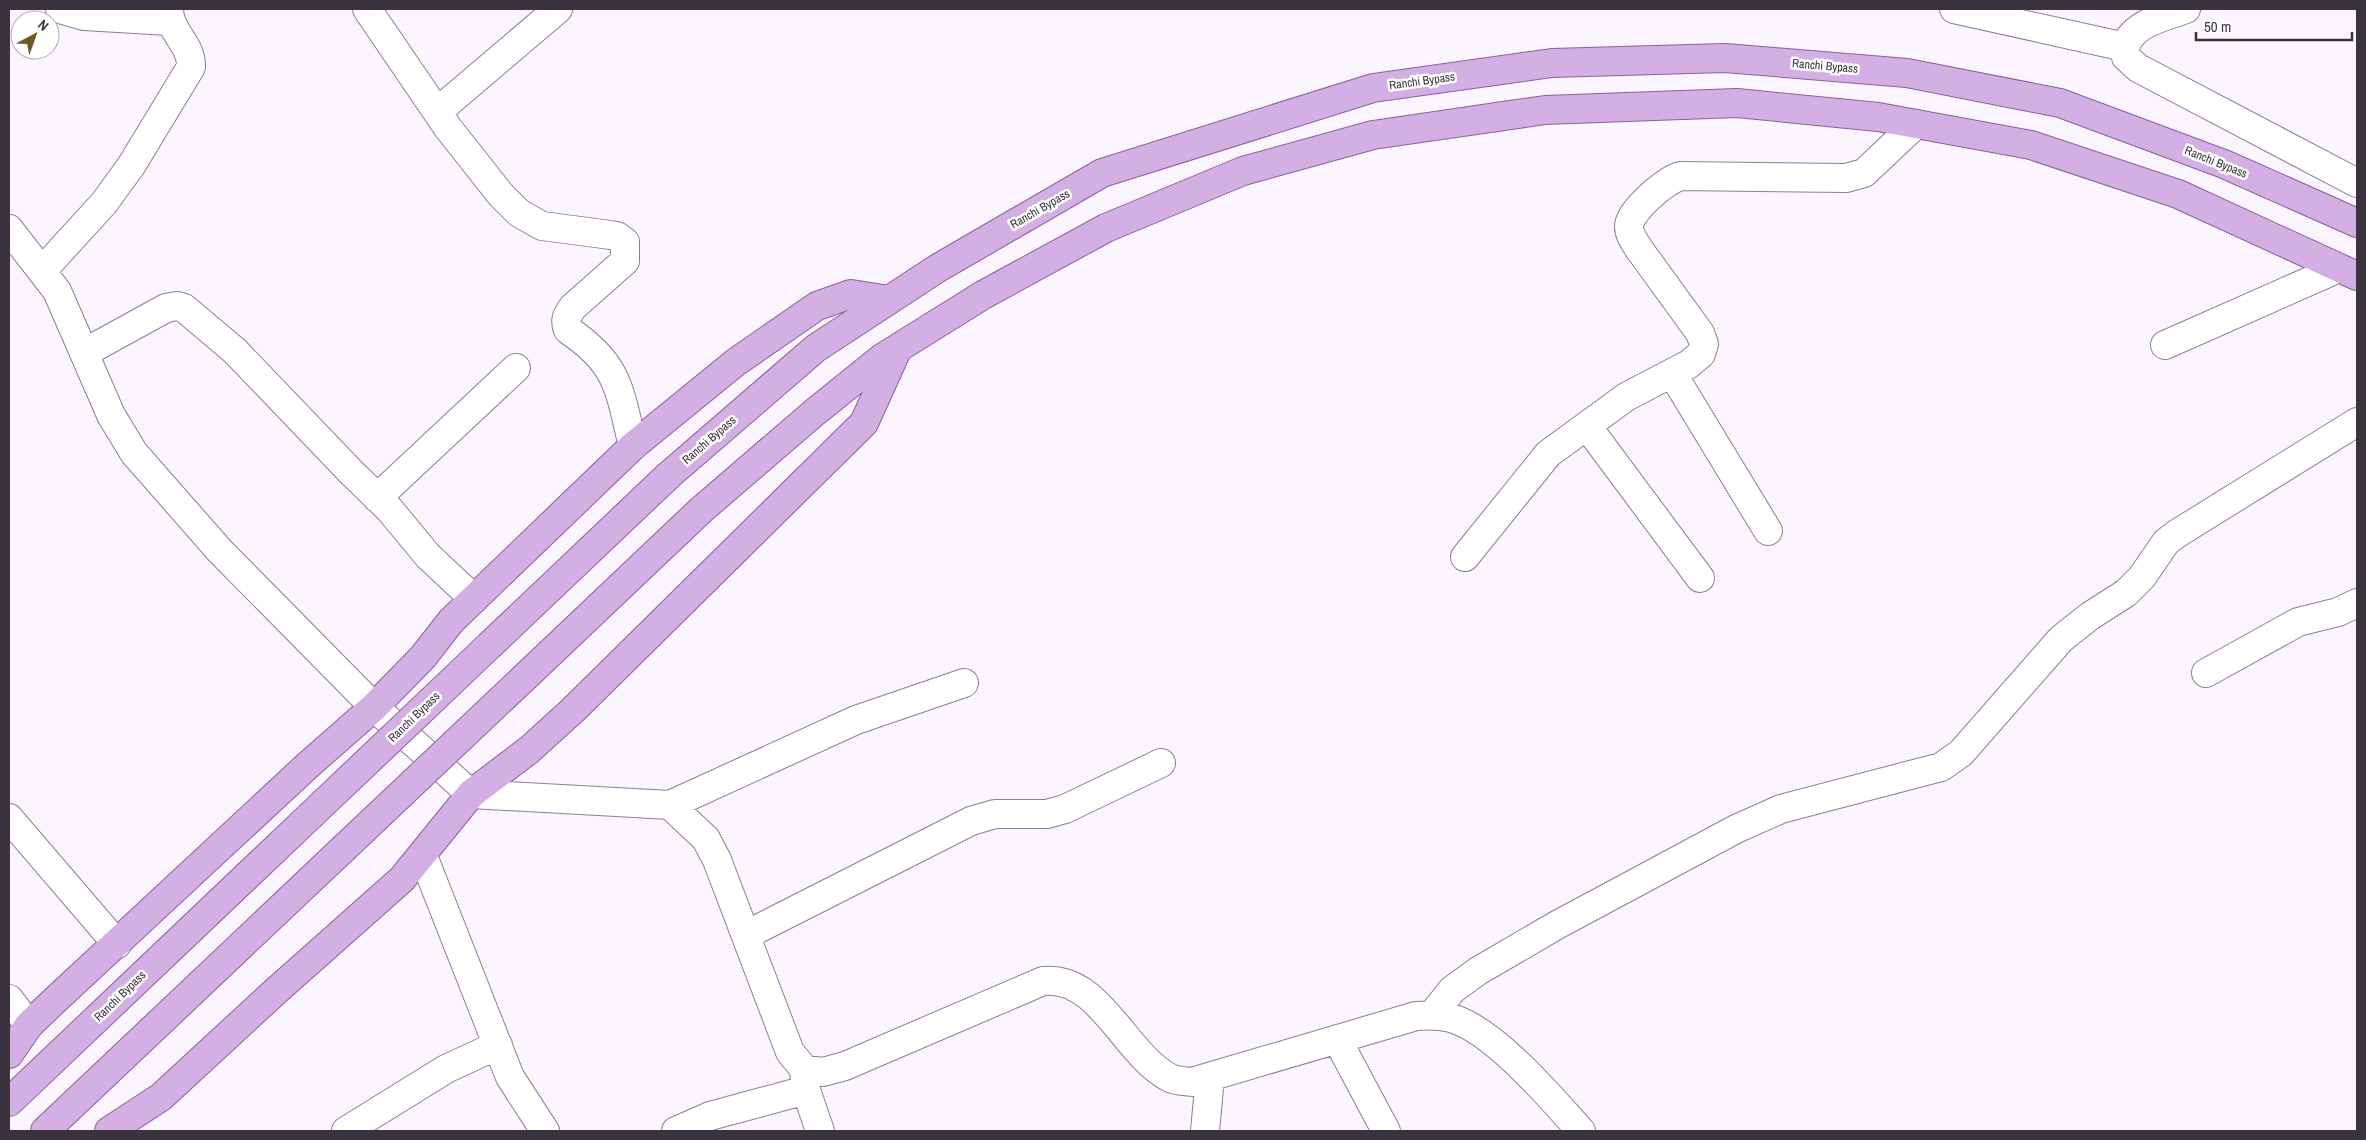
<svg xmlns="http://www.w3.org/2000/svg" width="2366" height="1140" viewBox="0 0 2366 1140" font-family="'Archivo Narrow',sans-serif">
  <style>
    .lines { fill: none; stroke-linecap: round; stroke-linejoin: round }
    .minor-casing { stroke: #8d7e94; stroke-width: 30 }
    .major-casing { stroke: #8b609e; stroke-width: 30 }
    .minor { stroke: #fff; stroke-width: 28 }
    .major { stroke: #d3afe4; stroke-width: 28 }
    .major-bridge-casing { stroke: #8b609e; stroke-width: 30; stroke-linecap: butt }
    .major-bridge { stroke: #d3afe4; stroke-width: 28 }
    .labels { text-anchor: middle; stroke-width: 5; stroke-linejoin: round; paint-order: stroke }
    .street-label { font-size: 12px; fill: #3a333d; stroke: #fff }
  </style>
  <rect width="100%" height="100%" fill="#fbf5ff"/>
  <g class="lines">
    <!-- minor casing -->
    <g class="minor-casing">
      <path id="minor" d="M60 9 84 16 169 21
        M367 9 448 128 501 195 519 213 542 226 603 234 617 236 625 242V261L573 307C567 315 564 320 568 330 620 365 619 390 633 446
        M1954 9 2125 47
        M2186 9C2164 17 2133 23 2125 47L2126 57 2138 68 2357 183
        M437 112 558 9
        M9 229 57 291 111 415 134 453 220 551 374 707 471 794 670 805 706 839 717 860 790 1052 804 1069 823 1072 845 1066 1043 981C1100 975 1124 1054 1170 1078 1176 1081 1185 1081 1192 1082L1416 1016C1428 1015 1440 1015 1451 1018 1494 1030 1551 1098 1581 1131
        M42 271 104 203 131 166 191 67C192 44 169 32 169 9
        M2165 345 2339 268
        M84 353 166 308 177 306 184 308 235 351 350 471 390 510 428 556 474 599
        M1672 373 1768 531
        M1587 426 1700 578
        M377 498 516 368
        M1465 557 1548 454 1626 397 1689 364 1701 354 1704 344 1700 333 1639 249C1635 242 1629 235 1629 227 1628 212 1667 179 1681 176L1846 178 1864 173 1916 124
        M2206 673 2298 622 2338 612 2357 603
        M670 805 856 720 964 683
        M9 818 117 944
        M423 856 510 1077 545 1131
        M746 935 971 821 995 814H1047L1065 809 1161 763
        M9 999 29 1025
        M1432 1015 1452 990 1478 971 1557 925 1736 829 1781 809 1941 767 1961 753 2061 639 2090 616 2126 593 2142 577 2166 542 2178 533 2357 422
        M1337 1039 1386 1131
        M804 1071 806 1090 820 1131
        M346 1131 446 1069 498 1045
        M676 1131 710 1116 806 1090
        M1205 1131 1210 1077"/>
    </g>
    <!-- major casing -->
    <g class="major-casing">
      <path id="major" d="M491 644 669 475 816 348 938 268 1102 173 1373 88 1552 63 1725 58 1907 73 2060 103 2224 164 2357 223
        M526 676 701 510 815 412 882 358 983 295 1106 228 1243 171 1373 135 1545 110 1737 103 1878 117 2031 145 2178 194 2357 276
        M9 1054 29 1025 53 1002 307 766 374 707 423 657 451 621 633 446 736 362 817 306 851 294 889 300
        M9 1102 310 816
        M45 1131 343 849
        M109 1131 161 1097 277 990 402 879 471 794 529 750 573 710 864 423 897 350"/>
    </g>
    <!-- minor -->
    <use href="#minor" class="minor"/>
    <!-- major -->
    <use href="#major" class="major"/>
    <!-- major-bridge casing -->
    <g class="major-bridge-casing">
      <path id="major-bridge" d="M310 816 491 644
        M343 849 526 676"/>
    </g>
    <!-- major-bridge -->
    <use href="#major-bridge" class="major-bridge"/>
  </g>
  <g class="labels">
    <!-- street labels -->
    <g class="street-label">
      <text transform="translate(1825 66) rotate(5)" y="4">Ranchi Bypass</text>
      <text transform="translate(1422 81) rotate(-8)" y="4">Ranchi Bypass</text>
      <text transform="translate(2216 162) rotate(22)" y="4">Ranchi Bypass</text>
      <text transform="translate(1040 209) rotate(-30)" y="4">Ranchi Bypass</text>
      <text transform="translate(709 440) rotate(-41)" y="4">Ranchi Bypass</text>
      <text transform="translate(414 717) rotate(-44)" y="4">Ranchi Bypass</text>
      <text transform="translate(120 996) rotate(-44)" y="4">Ranchi Bypass</text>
    </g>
  </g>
  <!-- border -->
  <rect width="2366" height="1140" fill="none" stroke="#3a333d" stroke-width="20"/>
  <!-- north arrow -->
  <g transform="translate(35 35) rotate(41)"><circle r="24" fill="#ffffff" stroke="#b0adb1"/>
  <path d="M0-4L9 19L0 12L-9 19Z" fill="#6f5928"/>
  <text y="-8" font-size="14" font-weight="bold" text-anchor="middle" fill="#3a333d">N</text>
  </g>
  <!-- scale -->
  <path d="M2196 32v8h156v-8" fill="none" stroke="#3a333d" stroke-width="2.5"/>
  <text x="2204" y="32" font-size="15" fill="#3a333d" stroke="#ffffff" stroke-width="4" paint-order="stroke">50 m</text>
</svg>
